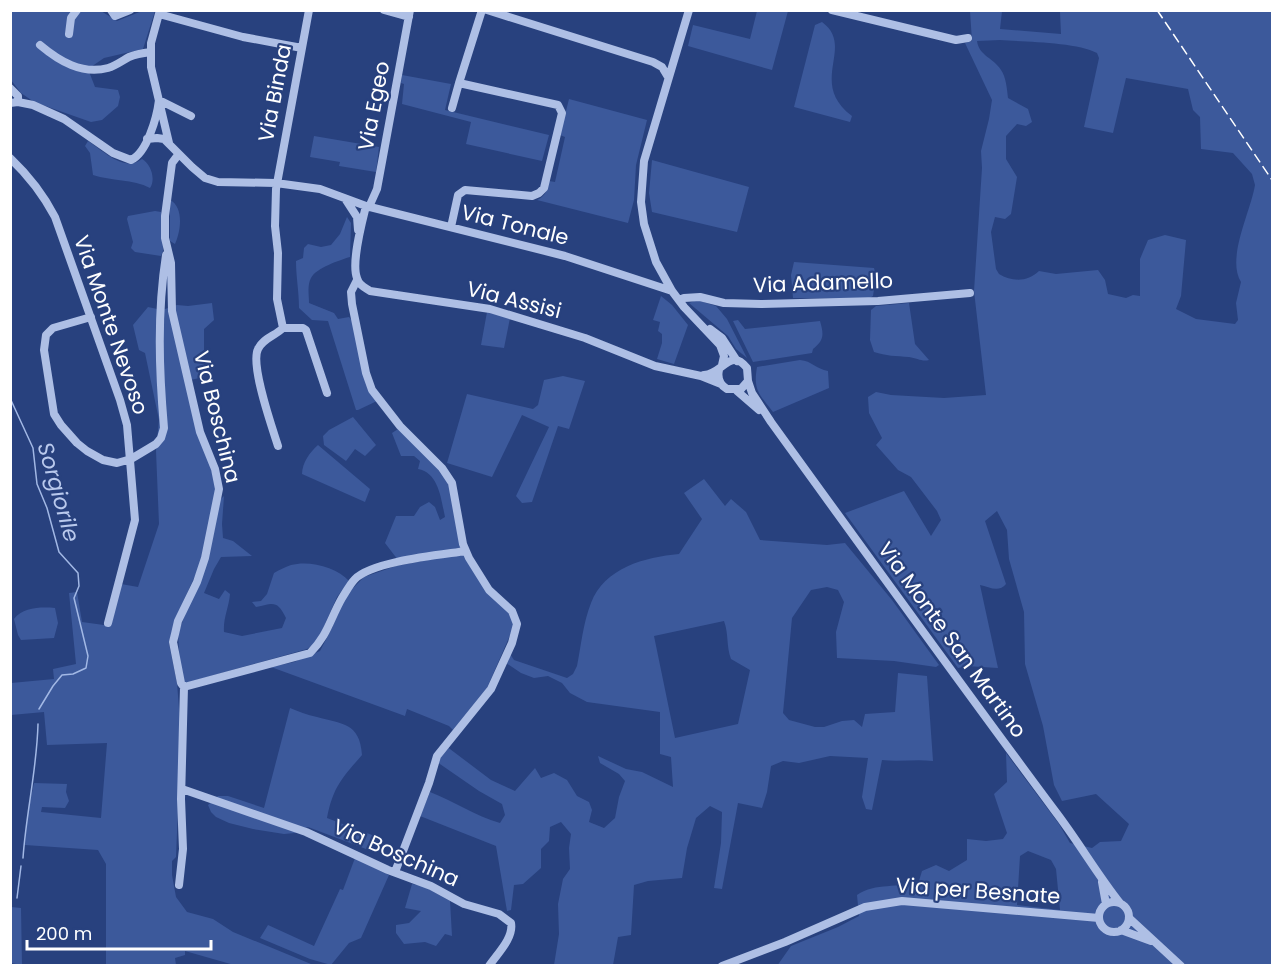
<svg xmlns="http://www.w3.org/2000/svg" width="1283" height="976" viewBox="0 0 1283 976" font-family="Poppins,sans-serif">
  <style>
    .green { fill: #3c599b; fill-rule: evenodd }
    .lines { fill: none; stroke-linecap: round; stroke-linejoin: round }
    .stream { stroke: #a2b8e5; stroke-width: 1.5 }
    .minor { stroke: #aebfe5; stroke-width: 8 }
    .rail { stroke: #fff; stroke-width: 1.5; stroke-dasharray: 10 4.5; stroke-linecap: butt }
    .labels { text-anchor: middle; stroke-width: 4.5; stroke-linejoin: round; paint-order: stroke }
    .street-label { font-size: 21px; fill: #fff; stroke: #28417e }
    .water-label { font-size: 22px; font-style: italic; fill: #b9c9ed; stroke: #28417e }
  </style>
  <rect width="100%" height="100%" fill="#28417e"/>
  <!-- green -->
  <path class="green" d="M1091 10 1272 11V965L777 966 791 946 838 927 859 916 857 895C876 882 898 889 919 881L922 871 936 865 949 871 967 860V839L986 841 1003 839 1007 833 994 794 1007 782 1006 753 1059 824 1070 843 1092 848 1100 842 1121 841 1129 824 1096 794 1062 801 1054 785 1043 726 1025 664 1024 612 1009 559 1007 530 997 511 985 521 1006 584C999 593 989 587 980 585L998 668 966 666 958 668 845 513 904 491 931 536 941 520 937 511 911 477 898 470 876 445 882 438 869 413 868 397 876 392 891 395 944 398 986 395 974 291 982 168 981 151 989 119 992 100 965 43 972 41 970 11H1002L1000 29 1061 34 1060 12ZM1000 40C1025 42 1077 42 1097 53L1099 58 1084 127 1113 133 1126 78 1188 89 1193 110 1200 117 1201 149 1233 153 1252 174 1255 185C1251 211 1226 258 1241 282L1236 303 1238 320 1235 324 1196 319 1176 309 1181 296 1186 240 1165 235 1148 240 1140 259V296L1133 295 1126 298 1108 294 1105 280 1098 270 1056 274 1039 271C1028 282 1012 282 999 274L996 269 991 232 995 217 1005 219 1011 214 1017 177 1006 159V136L1017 124 1026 126 1032 122 1028 109 1008 98C1007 89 1006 77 1001 70 994 58 979 56 977 41ZM1028 851 1051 860 1056 869 1060 910 1017 905 1020 856Z
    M11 11H101L117 21 142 11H155L143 49 104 58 88 69 95 87 118 90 120 97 118 106 102 120 91 122 34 102 21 93 11 80Z
    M757 11H788L772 70 688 46 693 25 750 39Z
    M822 22C856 47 807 82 852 116L850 122 794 107 815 25Z
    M402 75 451 84 445 110 549 135 542 161 466 144 471 122 402 104 404 84 401 83Z
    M569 99 647 120 636 165 634 200 628 223 537 200C546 196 547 190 549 181L555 182 565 137 560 135Z
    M314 136 379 147 376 172 339 166 340 162 310 157Z
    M88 141C104 151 124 173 142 159 151 164 156 179 150 188 133 179 111 181 93 175L90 153 85 146Z
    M652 160 749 187 737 232 652 212 649 193Z
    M170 200C184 207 181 231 175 244L170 241Z
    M155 211 161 212 162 215 163 251 161 256 135 252 131 248 133 242 127 219 128 216Z
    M347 217 351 223 350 257C340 260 316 268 311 278 307 285 309 295 309 303L334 313 338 319 349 317 354 323 377 401 358 410H356L328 321 312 320 299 308C299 291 296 277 296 261L303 258 304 248 308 244 321 247 331 245 340 234Z
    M794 262 874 268 876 276 873 296 868 299 793 298 791 275Z
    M661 296 672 305 688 325 674 364 657 359 662 343V334L658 331 660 322 653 320Z
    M697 300 716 306 727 319 747 358 736 349 728 336 689 303Z
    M212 303 214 320 204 329V377L186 381 217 490 200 565 178 613 169 643 177 683 181 734 176 857 172 861V875L176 897 187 912 213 919 233 932 311 964 310 965H234L185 951V955L175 958 176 965H106V864L98 850 25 845 28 812 34 783 67 784 66 792 69 801 65 808 42 807 41 812 101 818 107 743 47 745 44 712 11 715V683L54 679 53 669 76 664 69 593 77 592 82 622 111 626 121 584 138 587 159 524 156 451 159 420 145 353 139 350 133 325 148 307 162 310 177 305 188 306Z
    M909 303 915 344 929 360C922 362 917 358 909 357 896 356 886 356 874 352L870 340 871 310 876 306Z
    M487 312 510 318 504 348 481 345Z
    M738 320 745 329 820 321C824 335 824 340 813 349L812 353 753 362 733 321Z
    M800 360C812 361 816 369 828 371L829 388 773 412C759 394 753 390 757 367Z
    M563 376 585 381 569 429 558 426 532 502 522 503 516 496 549 427 522 415 492 477 447 463 467 394 533 409 538 405 544 380Z
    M353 417 376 445 365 456 355 449 346 461 324 445 323 436 329 430Z
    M398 429 434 462 449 484 463 549 398 560 385 543 396 516H414L420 507 429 502 435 507 440 520 445 517C441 499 439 473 418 469L420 461 414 456H401L392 433Z
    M318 445 370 489 365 502 302 474C302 463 310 452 318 445Z
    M704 479 725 506 731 499 746 512 760 540 827 545 845 543 892 600 939 665 936 667 894 661 837 658 836 632 844 602 838 590 827 587 811 590 792 618 783 713 789 720 815 727H824L842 721 854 720 862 727 865 714 895 712 898 673 927 676 933 761C916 759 899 762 882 760L872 810 866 809 862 797 868 758 830 756 799 763 783 761 771 766 767 792 762 808 738 803 722 889 714 888 721 843 722 812 710 806 696 818 687 848 682 878 648 881 634 885 631 935 618 937 613 965H554L559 934 558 904 563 879 570 869 569 848 571 834 561 822 550 827 549 841 541 849V868L523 884 514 885 511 910 507 911 496 846 420 816 430 792C454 801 475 816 500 823L505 815 502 804 479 791 437 762 446 746 491 780 515 791 535 768 541 778 554 773 567 780 577 796 589 802 592 810 589 822 604 828 615 818 619 797 625 781 619 774 600 763 598 756 626 769 642 772 673 787 671 757 660 754V712L587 702 570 693 562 683 548 676 534 678 521 673 506 663 510 654 514 660 567 678 573 674 577 666C581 646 583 623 591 603 604 568 645 557 679 554L702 519 684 493ZM724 621C729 635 726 646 731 659L750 670 738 724 675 738 654 636Z
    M224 496 222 524 223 538 233 541 252 556 221 557 214 569 204 593 219 599 225 590 230 594C229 607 223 618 224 632L242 636 282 628 286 618C277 600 274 603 256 607L252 602 261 601 267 594 274 573C279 570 285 567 291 565 309 560 337 567 349 581L337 597 317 642 307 649 186 683 183 680 180 667 178 634 212 541 220 500Z
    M465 553 509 611 514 626 487 688 453 730 449 726 407 709 405 716 271 667 294 662 320 651 332 628 341 605 349 592 364 577 396 566Z
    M55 608 58 623 54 638 21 640 18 635 14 619C23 607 41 607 55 608Z
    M290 708C298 711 307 715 317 717 341 724 360 722 362 755 342 778 333 787 327 818L372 835 374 842 366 849 308 827 295 833 284 834 253 829 229 823 216 817 211 812 208 805 218 796H228L264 808Z
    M355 858 389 875 361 938 349 943 331 965 310 959 260 938 268 925 314 946 340 889 343 890Z
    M412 884 423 886 450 901 452 936 445 934 436 946 425 942 404 944 396 933V925L409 923 421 911 405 908Z
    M11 907 21 908 22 965 11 963Z"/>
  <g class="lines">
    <!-- stream -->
    <path class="stream" d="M10 398 33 448 37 484 47 508 59 552 78 573 79 586 74 598 88 656 86 668 73 674 62 675 53 686 39 709
      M23 858C26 813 37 769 38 724
      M17 898 21 866"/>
    <!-- minor -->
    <path class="minor" d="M111 10 115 16 130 10
      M160 10 151 43V67L169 143
      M384 10 409 17
      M487 10 653 62 662 67 668 77
      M689 10 644 161 641 202 644 224 656 262 672 291 684 307 720 345 724 356 722 365
      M832 10 956 40 968 38
      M159 14 243 37 302 48
      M69 34 71 18 77 10
      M40 45C59 61 82 75 108 68 115 66 122 61 129 57 136 54 143 53 151 52
      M10 88 18 96V102
      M159 100 191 116
      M10 103 18 102 33 105 64 119 113 153 131 160C147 153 157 117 159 100
      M452 108 459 83
      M147 139 157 138 164 139 192 167 205 178 218 182 276 183 320 189 366 206 565 256 672 291
      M178 155 172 163 165 216V238L171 263 172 311 200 432 215 469 219 489 205 558 197 582 178 621 175 634 173 642 181 683 184 687 181 799 183 849 179 885
      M10 158C29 176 43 194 55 217L120 400 127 425 135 520 108 623
      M346 200 357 217 358 230
      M366 206C362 222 351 263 357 278 359 285 364 287 370 291L490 309 585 338 655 366 701 376 721 384
      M369 207 377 189 410 10
      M451 227 458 195 465 190 532 196 539 193 544 188 562 113 558 105 459 83 482 10
      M357 280 351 292 352 304 366 373 372 390 400 426 442 468 452 483 463 544 469 558 489 590 512 611 517 624 512 643 491 689 437 756 429 783 395 872
      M679 300 684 298 700 297 724 303 761 304 878 301 970 293
      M91 317 53 328 46 335 44 350 54 414 61 425 77 443 87 451 103 460 117 463 131 459 156 444 161 438 164 428C159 370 157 313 166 255
      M283 328H303L306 330 327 393
      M710 329 722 338 737 361
      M704 375C723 374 730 347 747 368L748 381 741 389H727C720 385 717 379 719 370
      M748 381 752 393 771 422C865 552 959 682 1055 811 1078 841 1097 874 1120 903
      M737 391 759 410
      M278 446C272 427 250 365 258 349 263 338 275 336 283 328L277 299 278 253 275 226 276 189 309 10
      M184 687 310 653C328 635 330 619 342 598 346 592 350 584 355 579 373 561 440 555 466 551
      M182 789 306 832 388 870 431 886 464 904 499 914 511 923C514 938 497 954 489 966
      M1102 882 1106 904
      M1099 917a15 15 0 1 1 30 0a15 15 0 1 1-30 0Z
      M1129 918 1181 966
      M1121 930 1151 941
      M722 966 785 942 865 907 902 901 1099 918"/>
    <!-- rail -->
    <path class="rail" d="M1157 10 1272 180"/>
  </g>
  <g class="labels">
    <!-- street labels -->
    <g class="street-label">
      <text transform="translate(275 93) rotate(-79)" y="7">Via Binda</text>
      <text transform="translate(374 106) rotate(-79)" y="7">Via Egeo</text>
      <text transform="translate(515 225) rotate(14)" y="7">Via Tonale</text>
      <text transform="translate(823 283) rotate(-2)" y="7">Via Adamello</text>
      <text transform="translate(514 300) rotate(14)" y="7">Via Assisi</text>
      <text transform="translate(111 325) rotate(71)" y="7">Via Monte Nevoso</text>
      <text transform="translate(217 417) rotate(76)" y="7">Via Boschina</text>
      <text transform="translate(952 640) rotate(54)" y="7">Via Monte San Martino</text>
      <text transform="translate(396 853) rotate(24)" y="7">Via Boschina</text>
      <text transform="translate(978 891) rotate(4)" y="7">Via per Besnate</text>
    </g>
    <!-- water labels -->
    <g class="water-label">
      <text transform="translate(59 492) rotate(74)" y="8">Sorgiorile</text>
    </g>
  </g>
  <!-- border -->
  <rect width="1283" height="976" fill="none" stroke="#ffffff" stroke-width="24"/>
  <!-- scale -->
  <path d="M27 940v9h184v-9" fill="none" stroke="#ffffff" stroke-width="3"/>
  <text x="36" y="940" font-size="18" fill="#ffffff" stroke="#28417e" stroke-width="4.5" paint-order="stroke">200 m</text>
</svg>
